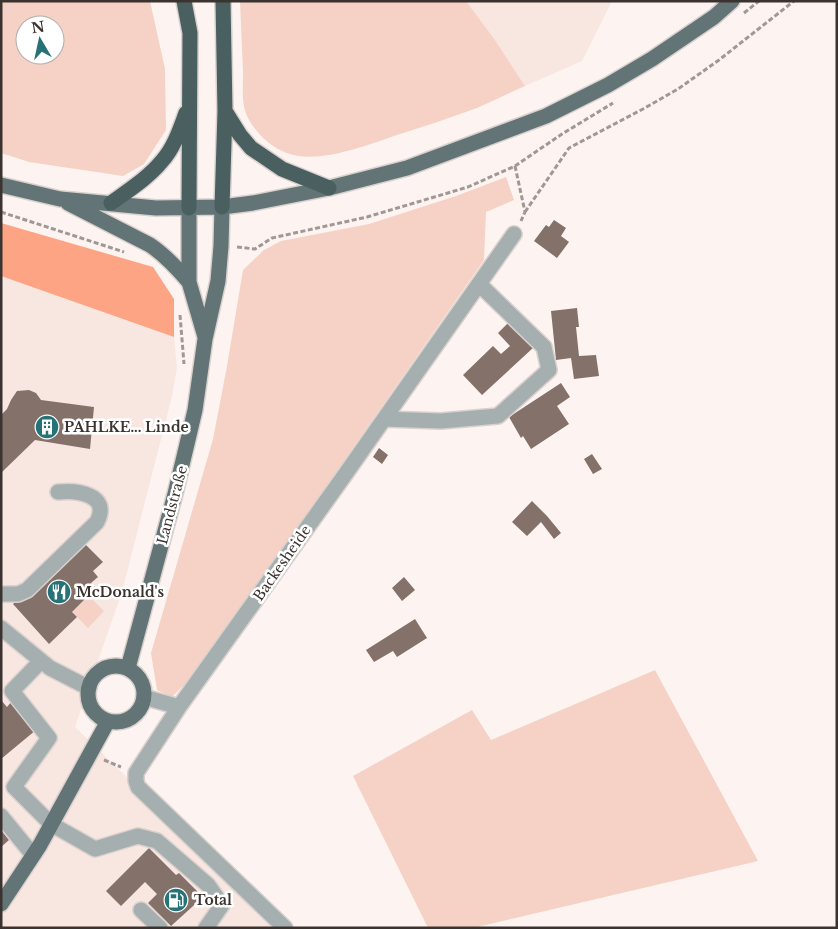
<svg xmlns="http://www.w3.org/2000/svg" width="838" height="929" viewBox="0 0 838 929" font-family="'Libre Baskerville',serif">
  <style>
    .built { fill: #f8e6e0 }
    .green { fill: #f5d2c5; fill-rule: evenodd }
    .forest { fill: #fca483 }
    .building { fill: #83716a }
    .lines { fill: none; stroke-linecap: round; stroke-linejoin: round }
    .minor-casing { stroke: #dad1ce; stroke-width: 18 }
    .major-casing { stroke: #dad1ce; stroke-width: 18 }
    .highway-casing { stroke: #dad1ce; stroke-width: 18 }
    .path { stroke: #a19895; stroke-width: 3; stroke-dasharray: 5 2.5; stroke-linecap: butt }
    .minor { stroke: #a5afb0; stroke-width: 15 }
    .major { stroke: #627475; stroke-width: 15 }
    .highway { stroke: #4a5f60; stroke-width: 15 }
    .labels { text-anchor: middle; stroke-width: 5; stroke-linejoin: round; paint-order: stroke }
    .poi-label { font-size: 14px; font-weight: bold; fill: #3b3330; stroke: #fff; text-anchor: start }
    .street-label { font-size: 14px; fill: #3b3330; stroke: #fff }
  </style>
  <rect width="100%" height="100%" fill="#fdf4f1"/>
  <!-- built -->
  <path class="built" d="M466 1H613L611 3 582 61 525 86 495 40Z
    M1 276 174 337 177 368 172 396 122 592 75 727 132 782 272 928H1Z"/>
  <!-- green -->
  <path class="green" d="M1 1H150L165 69 166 130 144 164 123 176 29 162 1 153ZM25 25H55V55H25Z
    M240 1H466L495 40 525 86C509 93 493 101 477 108 450 118 422 127 394 136 365 146 328 160 298 156 277 153 258 137 248 118 241 104 243 89 243 73 242 49 241 25 240 1Z
    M506 177 514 200 486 212 484 260 195 674 172 697 157 690 151 653 213 439 227 366 243 270 264 250 281 241 369 224 456 196Z
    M89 596 104 611 88 628 72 612Z
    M655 670 758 861 473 928H428L353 776 472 710 491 740Z"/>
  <!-- forest -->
  <path class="forest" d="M1 223 153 267 174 299V337L1 276Z"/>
  <!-- building -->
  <path class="building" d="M554 220 566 228 561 236 569 242 557 258 534 241 546 225 549 227Z
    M577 308 579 327H576L579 356 596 355 599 376 574 379 571 358 556 360 551 311Z
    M510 321 534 347 482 395 463 375 493 346 501 354 510 346 498 333Z
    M561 383 570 397 557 406 569 424 531 449 523 436 521 438 509 417Z
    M29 390 36 393 41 400 94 407 90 449 35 440 1 473V415L7 409 11 400 17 391Z
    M379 448 388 455 382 464 373 457Z
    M592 454 602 469 593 474 584 459Z
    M532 501 547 516 561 533 554 539 541 522 527 536 512 522Z
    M85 544 103 562 93 571 98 577 91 583 96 588 72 612 77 617 49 644 13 604 65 557Z
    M404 577 415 590 402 601 392 588Z
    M415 619 427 638 397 657 393 651 374 662 366 650Z
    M1 700 7 707 12 701 36 730 1 759Z
    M1 830 9 840 1 847Z
    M149 848 176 875 179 873 203 897 171 926 148 903 157 894 145 882 121 906 106 891Z"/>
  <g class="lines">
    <!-- minor casing -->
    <g class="minor-casing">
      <path id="minor" d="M384 419 441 421 498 416 549 370 544 347 479 284
        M1 594H18L27 590 97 522C111 494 76 490 58 492
        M1 628 50 668 89 688
        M41 661 12 691 49 738 14 787 51 824 95 849 138 836 157 841 208 885 222 905 206 928
        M144 697 179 707
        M1 816 33 855
        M141 910 160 928
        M285 928 138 787 136 781V773L179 707 344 476 514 234"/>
    </g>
    <!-- major casing -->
    <g class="major-casing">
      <path id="major" d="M1 185 60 199 156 208 222 207 253 203 329 188 407 168 546 116 608 85 652 59 714 17 732 1
        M68 203 150 245C165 255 177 268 189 282
        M189 208V282L205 337
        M88 694a28 28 0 1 1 56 0a28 28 0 1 1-56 0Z
        M128 668 175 494 187 444 195 410 205 339 218 281 221 246 222 207
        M1 904 40 845 108 721"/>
    </g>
    <!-- highway casing -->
    <g class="highway-casing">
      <path id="highway" d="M184 1 190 33 189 208
        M225 111 240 135 251 148 282 169 329 188
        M111 203C129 190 148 178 162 161 174 148 180 129 186 113
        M222 207 225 111 223 1"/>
    </g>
    <!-- path -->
    <path class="path" d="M744 13 759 1
      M515 166 525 212 521 221
      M1 212 124 252
      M525 212 569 148 643 109 678 89 719 60 794 1
      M237 247 255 249 272 238 367 217 468 187 515 166 562 134 613 103
      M180 315 184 364
      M104 760 121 767"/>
    <!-- minor -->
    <use href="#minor" class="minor"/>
    <!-- major -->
    <use href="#major" class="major"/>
    <!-- highway -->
    <use href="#highway" class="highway"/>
  </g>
  <!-- icons -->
  <defs>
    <g id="building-disc" transform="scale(1.25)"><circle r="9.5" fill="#277276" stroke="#fff"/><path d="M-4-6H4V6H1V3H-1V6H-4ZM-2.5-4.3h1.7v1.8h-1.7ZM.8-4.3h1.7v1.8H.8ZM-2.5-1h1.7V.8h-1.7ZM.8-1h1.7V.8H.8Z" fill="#fff"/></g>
    <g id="restaurant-disc" transform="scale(1.25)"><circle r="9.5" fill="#277276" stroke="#fff"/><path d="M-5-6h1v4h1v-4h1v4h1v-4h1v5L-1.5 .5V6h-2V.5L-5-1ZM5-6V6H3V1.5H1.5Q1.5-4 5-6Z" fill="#fff"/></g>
    <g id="fuel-disc" transform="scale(1.25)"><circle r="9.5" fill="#277276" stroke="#fff"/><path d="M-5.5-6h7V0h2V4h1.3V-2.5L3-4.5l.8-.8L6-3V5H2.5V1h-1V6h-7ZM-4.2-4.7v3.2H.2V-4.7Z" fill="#fff"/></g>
  </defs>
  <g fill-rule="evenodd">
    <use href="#building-disc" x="47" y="427"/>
    <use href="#restaurant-disc" x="59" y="592"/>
    <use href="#fuel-disc" x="176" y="900"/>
  </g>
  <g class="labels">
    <!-- poi labels -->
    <g class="poi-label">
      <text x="64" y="432">PAHLKE... Linde</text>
      <text x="76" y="597">McDonald's</text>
      <text x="194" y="905">Total</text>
    </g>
    <!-- street labels -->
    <g class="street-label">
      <text transform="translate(172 505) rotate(-75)" y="5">Landstraße</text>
      <text transform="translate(282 563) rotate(-55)" y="5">Backesheide</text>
    </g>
  </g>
  <!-- border -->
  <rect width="838" height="929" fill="none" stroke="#3b3330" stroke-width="5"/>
  <!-- north arrow -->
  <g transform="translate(40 40) rotate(351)"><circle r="24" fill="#ffffff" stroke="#b1adac"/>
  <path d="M0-4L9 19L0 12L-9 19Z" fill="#277276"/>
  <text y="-8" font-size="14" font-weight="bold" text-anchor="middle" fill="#3b3330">N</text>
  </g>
</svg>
